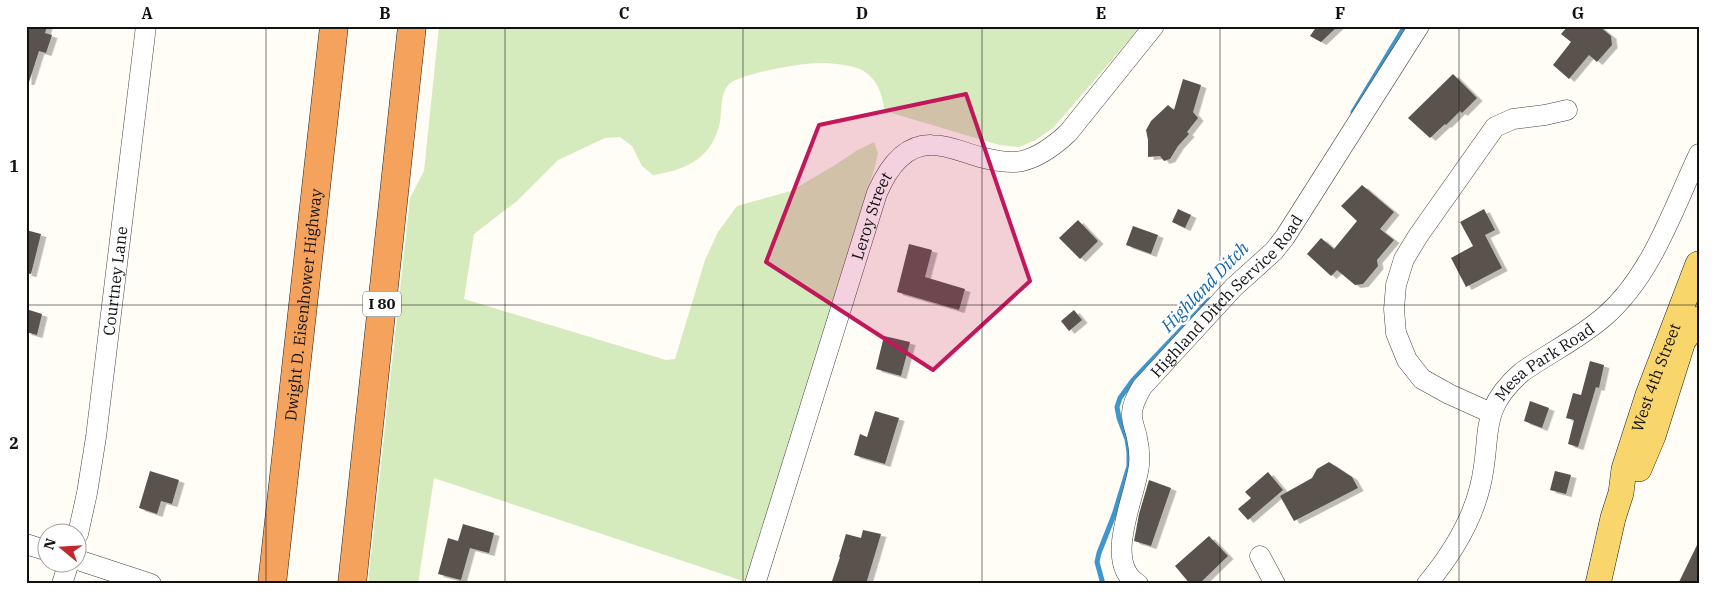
<svg xmlns="http://www.w3.org/2000/svg" width="1725" height="610" viewBox="0 0 1725 610" font-family="'IBM Plex Serif',serif">
  <style>
    .grass { fill: #d5ebbd }
    .lines { fill: none; stroke-linecap: round; stroke-linejoin: round }
    .stream { stroke: #3f96cf; stroke-width: 5 }
    .building { fill: #5a524d; filter: url(#shadow) }
    .minor-casing { stroke: #444; stroke-width: 21 }
    .major-casing { stroke: #222; stroke-width: 26 }
    .highway-casing { stroke: #222; stroke-width: 29 }
    .minor { stroke: #fff; stroke-width: 20 }
    .major { stroke: #f9d66b; stroke-width: 25 }
    .highway { stroke: #f5a25d; stroke-width: 28 }
    .marked { fill: #c2185b; fill-opacity: 0.2; stroke: #c2185b; stroke-width: 4; stroke-linejoin: round }
    .grid { fill: none; stroke: #111; stroke-width: 1; stroke-opacity: 0.55 }
    .labels { text-anchor: middle; stroke-width: 5; stroke-linejoin: round; paint-order: stroke }
    .shield { fill: #fff; stroke: #585858; stroke-width: 1 }
    .shield-label { font-size: 15px; font-weight: bold; fill: #111 }
    .street-label { font-size: 16px; fill: #111; stroke: #fff }
    .water-label { font-size: 18px; font-style: italic; fill: #1768a6; stroke: #fff }
    .neatline { fill: none; stroke: #111; stroke-width: 2 }
    .grid-label { font-size: 16px; text-anchor: middle; font-weight: bold; fill: #111 }
  </style>
  <defs>
    <filter id="shadow"><feDropShadow dx="5.5" dy="3" stdDeviation="0" flood-color="#0004"/></filter>
  </defs>
  <rect width="100%" height="100%" fill="#fffdf5"/>
  <!-- grass -->
  <path class="grass" d="M439 26H1141L1054 127 1036 140 1019 147 999 145 885 111C881 94 880 83 865 72 856 65 832 63 820 63 803 63 739 73 728 85 720 95 722 110 720 122 712 158 687 170 653 175L642 166 632 146 620 137 605 138 558 160 517 201 474 234 464 299 666 360 675 359 705 260 718 232 737 206 791 191 835 165 856 151 874 142 878 153 875 166 746 582 434 478 418 584H368L410 198 424 171Z"/>
  <g class="lines">
    <!-- stream -->
    <path class="stream" d="M1353 112 1405 26
      M1103 584 1097 562 1099 553 1114 515 1129 466V452L1127 439 1119 418 1117 407 1120 398 1133 380 1209 300"/>
  </g>
  <!-- building -->
  <path class="building" d="M26 26H47L45 33 52 35 46 53 39 51 29 82H26Z
    M1317 26H1338L1321 42 1310 36Z
    M1568 26H1599L1611 36 1612 45 1597 62 1589 55 1569 79 1553 65 1571 42 1561 34Z
    M1453 74 1477 98 1462 113 1460 111 1446 125 1445 124 1430 138 1408 118Z
    M1183 79 1201 85 1193 112 1198 118 1187 132 1189 134 1178 146 1170 159 1164 161 1160 156 1148 157V140L1146 130 1151 121 1168 105 1174 110Z
    M1362 185 1394 212 1380 229 1394 240 1377 260 1378 266 1363 284 1355 285 1337 270 1331 276 1307 254 1321 238 1334 249 1357 221 1341 206Z
    M1178 209 1191 215 1185 228 1172 222Z
    M1484 209 1495 230 1485 235 1502 268 1466 287 1451 258 1473 246 1460 222Z
    M1078 220 1098 241 1080 259 1059 238Z
    M1133 226 1158 235 1151 254 1126 245Z
    M26 230 41 234 31 274 26 273Z
    M909 244 932 250 925 277 965 289 959 310 897 292Z
    M26 309 42 314 37 335 26 332Z
    M1074 310 1082 320 1069 331 1061 321Z
    M884 336 910 342 901 376 876 369Z
    M1590 361 1604 365 1599 388 1596 387 1578 447 1568 444 1574 420 1566 418 1573 393 1581 395Z
    M1530 401 1549 408 1542 428 1524 421Z
    M875 411 899 418 885 464 854 455 860 434 867 437Z
    M1329 462 1352 477 1358 488 1294 521 1280 496 1312 478 1317 469Z
    M150 471 179 480 172 504 161 501 157 514 139 508Z
    M1555 471 1571 475 1566 494 1550 490Z
    M1268 472 1283 490 1248 520 1238 509 1251 498 1245 492Z
    M1149 480 1171 488 1151 546 1134 541 1139 514Z
    M463 524 494 533 489 553 470 548 461 580 438 574 448 538 458 541Z
    M863 530 881 534 866 584H831L840 557H839L846 534 861 538Z
    M1209 536 1228 556 1199 584H1190L1175 566Z
    M1699 541V584H1678Z"/>
  <g class="lines">
    <!-- minor casing -->
    <g class="minor-casing">
      <g id="minor">
        <path d="M1491 413 1449 394 1422 379 1407 360 1396 333 1394 309 1396 285 1404 259 1418 236 1495 127 1513 119 1545 115 1567 110"/>
        <path id="s1" d="M78 534 87 493 96 437 146 26"/>
        <path d="M26 544 48 551"/>
        <path d="M1260 556 1275 584"/>
        <path d="M78 560 151 584"/>
        <path d="M62 584 69 562"/>
        <path id="s2" d="M755 584 877 193C887 170 904 144 932 145 948 145 965 153 980 157 993 160 1009 164 1022 161 1040 157 1055 145 1068 133L1154 26"/>
        <path id="s3" d="M1138 584C1102 563 1136 496 1139 465 1140 456 1139 447 1137 438 1136 431 1132 423 1132 416 1131 406 1137 396 1142 387L1234 287 1274 251 1285 237 1419 26"/>
        <path id="s4" d="M1427 584C1451 555 1471 524 1480 487 1493 436 1476 412 1522 372 1549 353 1580 338 1605 316 1652 275 1673 209 1699 154"/>
      </g>
    </g>
    <!-- major casing -->
    <g class="major-casing">
      <g id="major">
        <path d="M1639 469 1653 436 1683 341 1699 319"/>
        <path id="s5" d="M1598 584 1613 518 1621 493 1624 469 1648 395 1698 264"/>
      </g>
    </g>
    <!-- highway casing -->
    <g class="highway-casing">
      <g id="highway">
        <path id="s6" d="M272 584 334 26"/>
        <path d="M352 584 412 26"/>
      </g>
    </g>
    <!-- minor -->
    <use href="#minor" class="minor"/>
    <!-- major -->
    <use href="#major" class="major"/>
    <!-- highway -->
    <use href="#highway" class="highway"/>
  </g>
  <!-- marked area -->
  <path class="marked" d="M966 94 1030 281 933 370 766 262 819 125Z"/>
  <!-- grid -->
  <path class="grid" d="M266 26V584M505 26V584M743 26V584M982 26V584M1220 26V584M1459 26V584M26 305H1699"/>
  <g class="labels">
    <!-- shield labels -->
    <rect class="shield" x="363" y="291.5" width="38" height="25" rx="4"/>
    <g class="shield-label">
      <text x="382" y="309">I 80</text>
    </g>
    <!-- street labels -->
    <g class="street-label">
      <text dy="6" stroke="none"><textPath href="#s2" startOffset="386">Leroy Street</textPath></text>
      <text dy="6" stroke="none"><textPath href="#s1" startOffset="256">Courtney Lane</textPath></text>
      <text dy="6" stroke="none"><textPath href="#s3" startOffset="332">Highland Ditch Service Road</textPath></text>
      <text dy="6" stroke="none"><textPath href="#s6" startOffset="281">Dwight D. Eisenhower Highway</textPath></text>
      <text dy="6" stroke="none"><textPath href="#s4" startOffset="262">Mesa Park Road</textPath></text>
      <text dy="6" stroke="none"><textPath href="#s5" startOffset="215">West 4th Street</textPath></text>
    </g>
    <!-- water labels -->
    <g class="water-label">
      <text transform="translate(1205 287) rotate(-46)" y="6">Highland Ditch</text>
    </g>
  </g>
  <!-- border -->
  <rect width="1725" height="610" fill="none" stroke="#ffffff" stroke-width="55"/>
  <!-- north arrow -->
  <g transform="translate(62 548) rotate(288)"><circle r="24" fill="#ffffff" stroke="#a0a0a0"/>
  <path d="M0-4L9 19L0 12L-9 19Z" fill="#c4262e"/>
  <text y="-8" font-size="14" font-weight="bold" text-anchor="middle" fill="#111111">N</text>
  </g>
  <rect x="28" y="28" width="1670" height="554" class="neatline"/>
  <g class="grid-label">
    <text x="147" y="19">A</text>
    <text x="385" y="19">B</text>
    <text x="624" y="19">C</text>
    <text x="862" y="19">D</text>
    <text x="1101" y="19">E</text>
    <text x="1340" y="19">F</text>
    <text x="1578" y="19">G</text>
    <text x="14" y="172">1</text>
    <text x="14" y="449">2</text>
  </g>
</svg>
